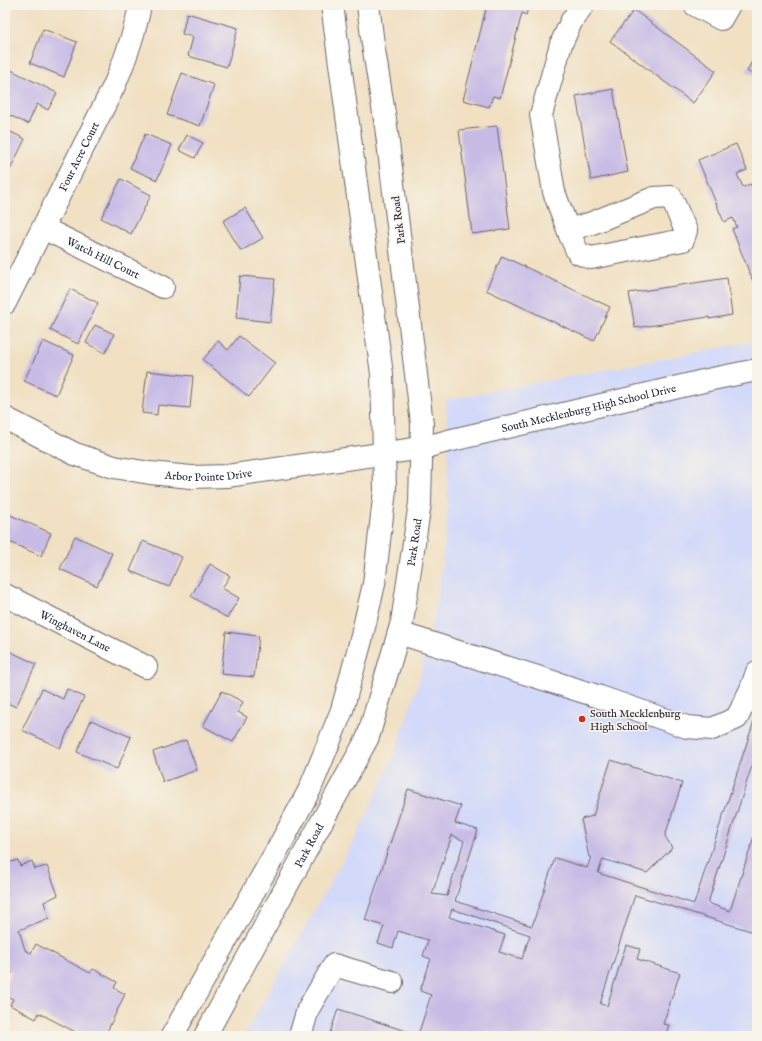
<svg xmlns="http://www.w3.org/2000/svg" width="762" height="1041" viewBox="0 0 762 1041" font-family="'IM FELL English',serif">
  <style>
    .built { fill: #d3d9f9 }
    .building { fill: #c8bce6; fill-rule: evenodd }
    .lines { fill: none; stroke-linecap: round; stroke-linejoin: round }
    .minor-casing { stroke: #6a646a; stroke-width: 24 }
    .major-casing { stroke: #6a646a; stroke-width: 24 }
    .minor { stroke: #fff; stroke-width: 22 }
    .major { stroke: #fff; stroke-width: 22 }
    .poi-dot { fill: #c8321e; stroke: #f7f3e8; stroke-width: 1.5 }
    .labels { text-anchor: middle; stroke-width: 3; stroke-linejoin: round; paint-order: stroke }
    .street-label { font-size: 11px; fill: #22223b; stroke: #f7f3e8 }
    .poi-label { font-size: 11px; fill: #22223b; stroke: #f7f3e8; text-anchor: start }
  </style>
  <rect width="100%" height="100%" fill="#f7f3e8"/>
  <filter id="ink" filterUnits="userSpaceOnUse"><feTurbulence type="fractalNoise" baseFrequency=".025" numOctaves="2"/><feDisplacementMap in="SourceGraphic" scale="8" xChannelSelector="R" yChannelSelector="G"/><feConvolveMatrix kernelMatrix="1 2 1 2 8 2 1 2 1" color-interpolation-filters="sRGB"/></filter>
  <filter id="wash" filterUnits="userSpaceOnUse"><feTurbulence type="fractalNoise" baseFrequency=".012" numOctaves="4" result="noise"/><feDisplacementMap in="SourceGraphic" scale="16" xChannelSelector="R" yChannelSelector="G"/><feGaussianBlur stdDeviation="0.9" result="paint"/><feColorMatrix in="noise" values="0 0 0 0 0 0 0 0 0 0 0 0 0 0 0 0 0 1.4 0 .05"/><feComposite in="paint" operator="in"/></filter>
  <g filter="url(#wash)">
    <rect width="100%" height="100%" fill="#f1e0c2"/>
    <!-- built -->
    <path class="built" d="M757 341V1036H244L359 831 393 757 419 681 437 602 447 522 448 441 446 400Z"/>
    <g id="blocks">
      <!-- building -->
      <path class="building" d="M66 5H85L84 9Z
        M487 5H529L526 15 522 13 500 98 493 96 489 107 463 100Z
        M634 10 716 71 693 103 610 41Z
        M187 13 238 28 227 67 188 56 193 37 182 34Z
        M43 29 77 42 64 77 30 63Z
        M757 52V77L747 71Z
        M5 67 57 93 48 110 37 104 28 124 5 113Z
        M182 73 214 85 200 126 167 115Z
        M613 89 628 172 591 180 576 96Z
        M497 126 510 229 472 234 459 130Z
        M5 129 25 139 5 180Z
        M145 134 172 145 157 180 130 168Z
        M187 135 203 143 195 158 179 150Z
        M736 144 747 170 737 174 743 187 751 184 757 199V283L754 284 732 229 737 227 733 218 724 222 698 160Z
        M121 179 151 195 131 234 101 218Z
        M245 208 263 238 241 251 223 221Z
        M502 256 610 307 594 341 486 290Z
        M240 276 275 279 270 322 236 318Z
        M727 278 732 315 709 319V317L635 328 629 293Z
        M70 289 98 303 78 344 50 330Z
        M95 325 114 334 105 353 86 343Z
        M239 336 275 363 249 397 203 360 218 341 228 350Z
        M43 341 74 355 56 395 24 381Z
        M147 371 193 376 190 408 158 405 157 415 142 413Z
        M8 514 51 533 41 556 5 540V522Z
        M75 536 112 553 97 586 60 569Z
        M143 541 182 557 169 587 130 571Z
        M210 564 230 576 222 588 239 598 227 618 191 596Z
        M226 632 259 636 254 677 221 674Z
        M5 649 36 664 16 707 5 702Z
        M42 689 63 699 67 689 84 697 60 748 22 730Z
        M222 691 243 702 238 712 247 717 233 742 203 726Z
        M757 712V750L708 903 730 911 757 827V933L635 895 600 1004 607 1006 626 945 640 949 637 959 680 973 663 1024 669 1025 665 1036H386L375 1033V1035L378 1036H329L338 1009 418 1035 431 995 420 991 431 959 423 956 428 940 398 931 393 948 378 943 384 926 365 920 408 789 461 806 455 823 478 830 455 901 532 926 555 858 587 868 591 857H589L581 819 593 816 611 760 682 783 665 836 672 848 647 873 603 859 598 873 694 904ZM452 835 464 841 447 896 432 894ZM452 909 530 935 522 959 499 952 505 935 449 917Z
        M91 720 131 737 117 769 77 752Z
        M186 740 197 770 163 782 153 752Z
        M18 860 20 866 32 861 35 869 47 866 58 895 44 902 49 918 19 930 25 950 31 953 36 944 90 973 93 969 117 982 114 988 125 994 105 1036H83L39 1013 36 1019 10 1005 13 999 5 995V985L12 972 5 968V864Z"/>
    </g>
  </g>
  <g filter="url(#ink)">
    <use href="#blocks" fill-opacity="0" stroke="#6a646a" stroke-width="1"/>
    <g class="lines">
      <!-- minor casing -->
      <g class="minor-casing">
        <g id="minor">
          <path d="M695 5 721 19 729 5"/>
          <path d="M671 197 686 231 683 240 591 258 578 253 570 235 578 227 592 223 654 198Z"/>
          <path id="s1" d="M43 228 163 287"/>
          <path d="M570 235 554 192 541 115 561 44 572 20 583 5"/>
          <path id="s2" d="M5 303 114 86C125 60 135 33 140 5"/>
          <path id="s3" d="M5 418 75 454 114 467 150 473 191 477 227 476 422 448 448 441 712 379 757 370"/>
          <path id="s4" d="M5 595 146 667"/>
          <path d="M399 633 600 697 687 727 712 729 737 718 751 689 757 672"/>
          <path d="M300 1036 308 1009 334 965 392 982"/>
        </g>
      </g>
      <!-- major casing -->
      <g class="major-casing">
        <g id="major">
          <path d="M172 1036 281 843 310 789 342 710 361 640 374 584 385 490 382 374 332 5"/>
          <path id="s5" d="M205 1036 368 737 402 622 420 503 422 424 386 126 373 44 368 5"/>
        </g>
      </g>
      <!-- minor -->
      <use href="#minor" class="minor"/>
      <!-- major -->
      <use href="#major" class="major"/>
    </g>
  </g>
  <!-- markers -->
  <circle class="poi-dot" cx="582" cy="719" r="4"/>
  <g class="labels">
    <!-- street labels -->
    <g class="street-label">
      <text dy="4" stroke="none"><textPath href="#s2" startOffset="164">Four Acre Court</textPath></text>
      <text transform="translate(398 220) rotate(-97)" y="4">Park Road</text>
      <text dy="4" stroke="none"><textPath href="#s1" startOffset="67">Watch Hill Court</textPath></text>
      <text dy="4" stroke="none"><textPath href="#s3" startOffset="602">South Mecklenburg High School Drive</textPath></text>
      <text dy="4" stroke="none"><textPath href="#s3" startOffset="215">Arbor Pointe Drive</textPath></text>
      <text dy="4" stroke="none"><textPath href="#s5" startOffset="541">Park Road</textPath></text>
      <text dy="4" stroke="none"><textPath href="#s4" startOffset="79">Winghaven Lane</textPath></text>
      <text dy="4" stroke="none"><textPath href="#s5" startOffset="217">Park Road</textPath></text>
    </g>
    <!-- poi labels -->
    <g class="poi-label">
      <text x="590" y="717">South Mecklenburg<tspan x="590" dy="13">High School</tspan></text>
    </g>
  </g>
  <!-- margin -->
  <rect width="762" height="1041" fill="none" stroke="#f7f3e8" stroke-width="20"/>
</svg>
